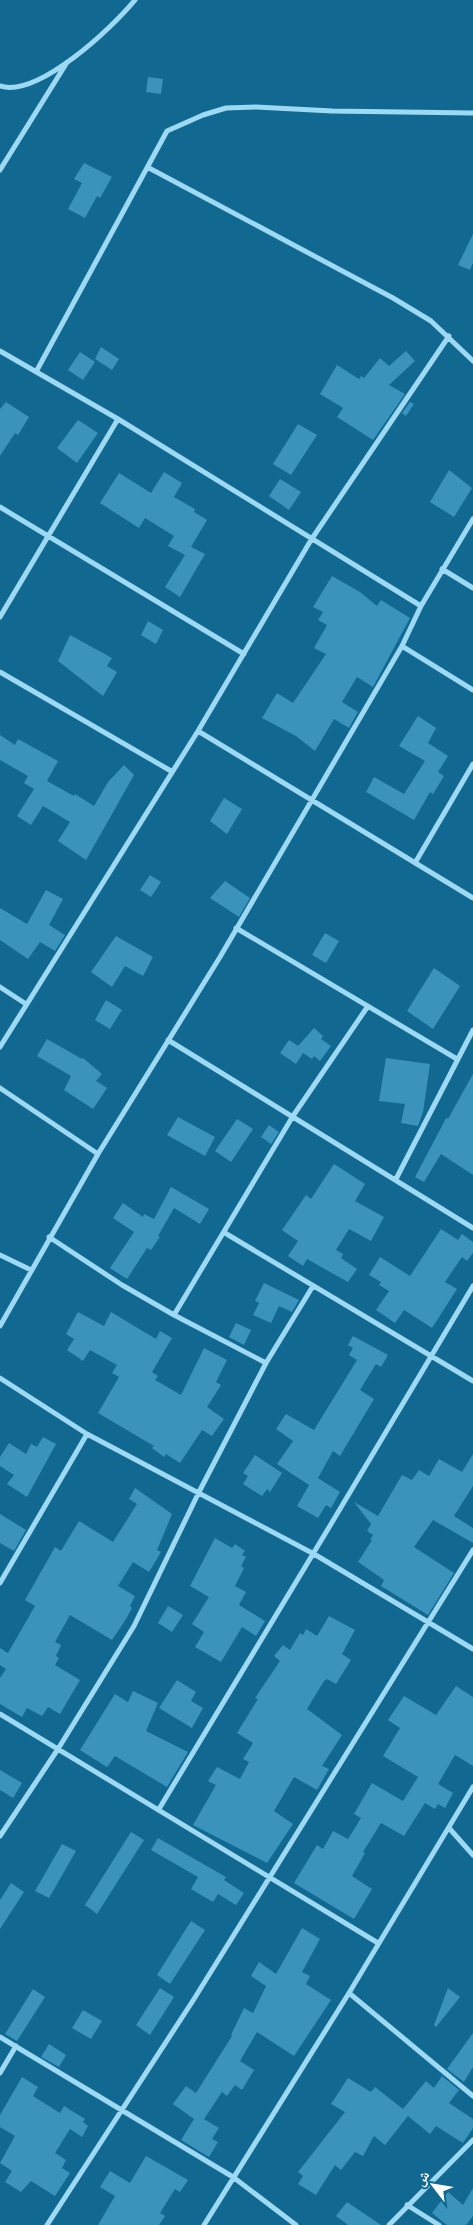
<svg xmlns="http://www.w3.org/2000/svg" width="473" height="2225" viewBox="0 0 473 2225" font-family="Signika,'Noto Naskh Arabic',sans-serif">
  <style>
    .building { fill: #3993bb }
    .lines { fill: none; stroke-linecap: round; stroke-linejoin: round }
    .minor { stroke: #9dd9f3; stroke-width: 5 }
  </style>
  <rect width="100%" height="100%" fill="#116992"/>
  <!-- building -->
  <path class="building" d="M148 77 163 79 161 94 146 92Z
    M84 163 112 177 100 198 97 196 85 218 68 209 82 183 74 179Z
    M473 234V263L470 270 458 265Z
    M101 347 119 359 112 370 95 359Z
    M406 351 415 361 389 385 405 394 373 440 337 417 343 408 320 394 337 365 359 379 361 376 364 378 380 358 389 366Z
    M80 352 95 362 83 380 68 370Z
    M6 402 29 417 18 435 15 433 0 456V409Z
    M410 402 414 404 406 416 402 413Z
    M78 420 98 433 77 463 57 448Z
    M298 424 317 435 291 475 273 464Z
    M449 470 472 488 454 517 430 502Z
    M164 472 182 483 174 497 195 509 194 512 207 520 191 547 205 554 180 597 165 587 185 555 168 546 174 536 145 518 139 528 100 503 119 473 151 493Z
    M280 479 301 492 289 510 269 496Z
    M332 576 360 592 377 606 381 600 410 618 373 687 357 677 342 702 358 712 349 728 334 719 315 751 296 736 262 718 277 693 293 703 326 654 314 648 327 625 318 620 323 612 313 607Z
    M148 621 163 630 156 644 141 635Z
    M70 635 112 658 107 666 117 672 103 696 58 661Z
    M418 716 436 728 428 743 448 756 438 772 444 776 433 794 430 792 414 820 366 792 374 777 404 794 425 761 399 746Z
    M0 735 15 745 18 739 58 761 47 781 74 796 75 794 94 806 108 782 124 765 134 775 86 860 58 841 70 822 43 806 31 825 17 816 34 789 24 783 28 776 0 760Z
    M224 798 242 809 227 834 210 821Z
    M150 875 161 882 151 897 140 890Z
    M225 881 250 898 239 917 210 898Z
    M46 890 63 899 49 925 65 935 55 951 40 942 28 959 0 940V908L27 924Z
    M325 933 339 941 326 963 312 955Z
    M116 936 153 957 143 976 125 966 112 987 91 972Z
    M434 968 460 986 433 1029 407 1011Z
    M106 1000 122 1010 110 1029 95 1020Z
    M314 1028 323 1036 321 1039 331 1046 320 1061 314 1056 312 1059 303 1053 296 1064 280 1053 289 1040 298 1046Z
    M47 1039 82 1059 83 1058 102 1074 96 1081 107 1088 93 1109 64 1090 71 1076 37 1056Z
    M386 1058 430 1064 423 1112 418 1126 401 1123 405 1104 379 1101Z
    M473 1074V1175L441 1154 424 1182 415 1177 442 1126 446 1118 448 1119Z
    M178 1117 215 1137 205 1156 167 1135Z
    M237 1119 253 1129 231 1162 215 1151Z
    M269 1125 279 1132 271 1144 261 1137Z
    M334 1164 365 1184 355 1201 384 1217 371 1241 349 1229 336 1250 343 1254 341 1258 357 1269 348 1282 307 1259 303 1266 288 1256 298 1241 282 1230 306 1195 311 1199Z
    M171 1187 209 1209 200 1224 174 1208 158 1236 160 1237 151 1250 147 1248 127 1279 110 1268 134 1232 113 1218 123 1203 143 1217 144 1214 154 1219Z
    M441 1229 458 1240 462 1234 473 1242V1253L467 1261 462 1257 445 1282 457 1289 432 1328 404 1310 395 1323 376 1310 389 1291 379 1285 381 1282 369 1275 380 1257 410 1276Z
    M264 1283 299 1300 292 1312 279 1306 271 1323 253 1315 259 1303 255 1301Z
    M78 1312 104 1326 111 1312 156 1339 160 1331 172 1338 152 1372 158 1376 155 1380 181 1395 204 1348 227 1360 216 1382 221 1385 207 1407 224 1419 212 1436 202 1430 180 1463 166 1454 164 1457 152 1448 154 1446 98 1413 119 1377 112 1373 117 1365 90 1350 83 1361 67 1350 74 1339 66 1334Z
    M236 1323 251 1330 244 1345 229 1337Z
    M353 1336 388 1355 381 1367 376 1364 360 1390 374 1399 340 1456 333 1451 318 1478 340 1492 331 1508 326 1505 318 1518 297 1506 309 1485 277 1464 293 1441 276 1429 286 1414 314 1430 357 1360 349 1355 353 1348 348 1345Z
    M43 1437 56 1444 27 1497 7 1484 14 1475 0 1466V1457L9 1443 26 1454 31 1444 37 1447Z
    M473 1454V1486L454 1516 473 1528V1543L433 1520 414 1547 454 1573 428 1615 381 1586 384 1580 358 1562 372 1540H370L373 1535 367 1531 371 1524 354 1502 378 1516 402 1475 412 1480 419 1470 429 1476 439 1459 462 1472Z
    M255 1455 282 1473 270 1492 267 1489 262 1496 243 1484 248 1476 243 1473Z
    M135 1488 172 1514 157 1550 161 1552 149 1572 133 1562 118 1586 135 1596 130 1606 132 1608 126 1619 112 1640 70 1615 55 1642 61 1645 56 1656 59 1658 55 1665 80 1680 60 1714 48 1707 42 1716 27 1708 22 1717 0 1704V1678L6 1669 0 1665V1648L8 1653 35 1606 25 1600 55 1547 61 1551 79 1521 113 1542 137 1504 129 1499Z
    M0 1514 26 1530 14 1551 0 1543Z
    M215 1538 232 1548 235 1544 245 1551 242 1555 246 1557 241 1566 244 1568 235 1586 246 1592 239 1605 265 1621 256 1636 242 1627 221 1662 195 1647 204 1632 192 1624 209 1597 190 1586Z
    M168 1606 183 1615 172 1632 158 1623Z
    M329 1616 355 1630 342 1654 351 1660 336 1684 327 1679 324 1681 307 1709 342 1735 322 1766 329 1769 317 1790 294 1777 274 1811 293 1824 267 1863 193 1825 216 1785 208 1781 217 1767 240 1779 249 1762 243 1759 253 1743 237 1733 258 1699 255 1698 280 1661 274 1656 283 1645 290 1650 300 1633 303 1635 306 1629 317 1636Z
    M177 1680 196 1692 191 1701 203 1708 192 1728 159 1708Z
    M456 1686 473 1697V1766L455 1755 438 1784 453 1793 445 1808 438 1804 435 1809 425 1803 404 1836 381 1823 363 1852 365 1853 352 1876 372 1889 354 1919 294 1883 317 1845 323 1849 333 1831 348 1839 361 1818 354 1814 372 1783 403 1801 418 1777 383 1756 400 1728 388 1720 404 1696 436 1715Z
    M133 1691 158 1703 146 1731 188 1752 167 1787 115 1756 107 1767 80 1750 115 1694 128 1702Z
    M0 1770 22 1783 13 1798 0 1790Z
    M131 1832 144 1840 97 1914 85 1905Z
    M158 1838 226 1877 224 1880 244 1893 236 1905 218 1894 213 1902 191 1889 198 1877 151 1850Z
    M62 1844 76 1851 49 1898 35 1891Z
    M11 1883 24 1892 0 1929V1900Z
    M191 1921 205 1930 170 1984 157 1975Z
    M302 1928 320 1939 302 1972 310 1976 306 1984 331 2000 294 2056 257 2032 240 2061 254 2070 242 2090 235 2085 227 2096 222 2092 204 2119 219 2128 212 2139 218 2142 209 2157 181 2140 194 2119 173 2104 186 2086 196 2093 232 2036 231 2035 244 2008 253 2013 266 1986 251 1976 259 1962 276 1974Z
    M160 1988 174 1997 150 2035 136 2025Z
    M448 1988 460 1997 436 2027 434 2025Z
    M33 1989 45 1997 17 2041 5 2034Z
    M83 2010 102 2021 91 2039 72 2028Z
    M473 2033V2067L464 2082 447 2069Z
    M49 2044 66 2055 59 2067 41 2057Z
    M442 2076 459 2090 449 2103 473 2119V2128L463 2143 436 2126 430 2134 408 2116 385 2145 374 2136 363 2156 355 2152 341 2170 335 2165 316 2195 298 2184 303 2176 298 2172 345 2112 331 2104 348 2078 371 2092 375 2087 403 2109 426 2081 434 2088Z
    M22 2077 38 2087 33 2096 60 2113 64 2106 85 2119 83 2122 88 2126 82 2137 70 2129 55 2153 66 2160 62 2168 70 2173 55 2196 31 2181 21 2192 5 2182 12 2171 0 2163 15 2136 0 2127V2115Z
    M146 2156 188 2180 180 2192 175 2189 160 2213 165 2216 159 2225H98L115 2196 100 2187 110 2171 130 2183Z
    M473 2188V2216L466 2225H447L432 2213 448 2192 463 2205Z
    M347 2202 381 2225H348L336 2216Z"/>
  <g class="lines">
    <!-- minor -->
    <path class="minor" d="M0 86C38 98 112 28 135 0
      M149 168 393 298 431 321 473 361
      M0 170 66 64
      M0 351 118 419
      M36 372 167 131 203 115 226 108 256 107 332 111 473 113
      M0 507 244 654
      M442 569 473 588
      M0 617 118 419 421 606
      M402 646 473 690
      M0 672 171 771
      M198 731 473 898
      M415 863 473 764
      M236 928 457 1059
      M0 987 26 1004
      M168 1040 473 1228
      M0 1047 198 731 311 540 449 336
      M0 1088 98 1154
      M396 1179 473 1030
      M225 1233 473 1381
      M49 1237 122 1285 174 1315 266 1363
      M0 1255 31 1270
      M174 1315 293 1116 368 1006
      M0 1326 98 1154 220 957 402 646 421 606 473 519
      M0 1378 87 1434 314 1554 473 1649
      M0 1583 87 1434
      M0 1714 378 1943
      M159 1809C265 1635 369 1461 473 1286
      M449 1828 473 1855
      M0 1836 58 1749 134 1626 199 1492 266 1363 313 1286
      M349 1993 473 2096
      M0 2037 233 2177 296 2225
      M0 2073 16 2046
      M407 2205 439 2225
      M47 2225 194 1999 473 1550
      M204 2225 349 1993 473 1787
      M389 2225 473 2140"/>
  </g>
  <!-- north arrow -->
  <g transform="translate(433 2185) rotate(301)" stroke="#116992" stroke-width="4" paint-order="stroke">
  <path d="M0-4L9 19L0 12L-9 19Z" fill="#ffffff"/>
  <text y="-8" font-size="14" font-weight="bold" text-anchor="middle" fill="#ffffff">ش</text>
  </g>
</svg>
